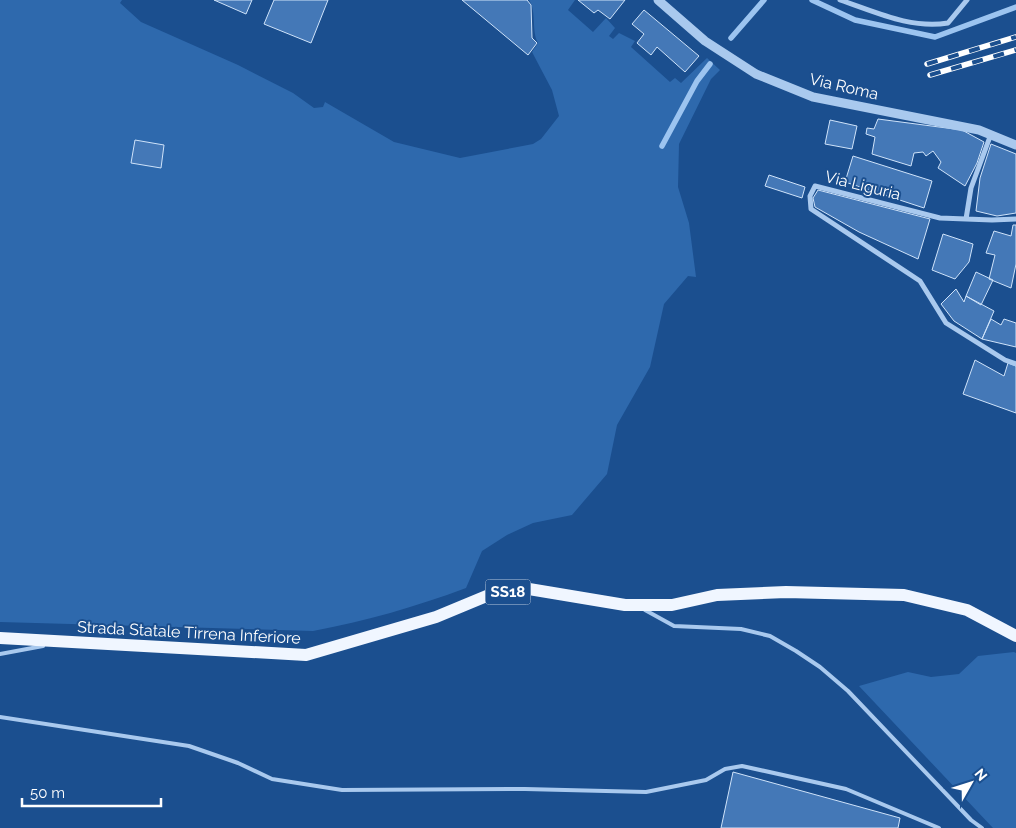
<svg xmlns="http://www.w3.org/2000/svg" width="1016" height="828" viewBox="0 0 1016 828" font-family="Raleway,sans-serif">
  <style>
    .green { fill: #2e69ad }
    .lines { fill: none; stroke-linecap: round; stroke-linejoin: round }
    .stream { stroke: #9cc4f0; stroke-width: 5.5 }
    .building { fill: #4478b7; stroke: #cfe3fa }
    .service { stroke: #a9c9ee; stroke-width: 4 }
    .minor { stroke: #a9c9ee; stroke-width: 5 }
    .tertiary { stroke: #a9c9ee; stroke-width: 9 }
    .primary { stroke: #f0f6ff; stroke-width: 12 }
    .rail-casing { stroke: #fff; stroke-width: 5.5 }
    .rail { stroke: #1b4f8f; stroke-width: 4; stroke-dasharray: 11; stroke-linecap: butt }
    .labels { text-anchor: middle; stroke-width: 4; stroke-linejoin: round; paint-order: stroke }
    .shield { fill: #1b4f8f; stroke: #bbcadd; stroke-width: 1 }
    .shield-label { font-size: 15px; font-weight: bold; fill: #fff }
    .street-label { font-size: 16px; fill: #fff; stroke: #1b4f8f }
  </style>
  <rect width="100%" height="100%" fill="#1b4f8f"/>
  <!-- green -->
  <path class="green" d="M0 0H122L120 3 141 22 238 65 293 93 314 108 323 107 325 102 394 142 460 158 533 144 541 139 559 116 552 90 532 52 538 43C531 30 537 12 529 0H575L568 10 593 32 606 18 615 28 609 36 613 39 619 33 635 41 631 47 670 82 675 78 681 83 707 58 720 70 711 79 679 144 678 187 689 223 696 277 688 276 664 304 650 367 617 425 607 474 572 515 533 523 507 535 482 551 466 588C415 607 366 621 313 631L0 622Z
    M1014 652 1016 653V828H993L859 686 908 672 931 677 959 674 978 656Z"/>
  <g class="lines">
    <!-- stream -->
    <path class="stream" d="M812 0 855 20 935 37 1016 7
      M731 38 764 0
      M662 146 697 81 710 64"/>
  </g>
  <!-- building -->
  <path class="building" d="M214 0H252L246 14Z
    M274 0H328L311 43 264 24Z
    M462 0H527L531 5 532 38 537 43 528 55Z
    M578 0H625L610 19 598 10 594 13Z
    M644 10 699 56 685 72 657 47 651 55 637 43 644 34 632 24Z
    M878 119 962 130 984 142 977 163 965 186 938 168 941 162 933 151 926 156 923 152 914 153 911 166 872 154 875 137 866 134 867 128 874 129Z
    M830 120 857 126 852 149 825 144Z
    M135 140 164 145 161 168 131 163Z
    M991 144 1016 154V213L997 216 976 211 980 178Z
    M853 156 932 181 924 208 845 182Z
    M769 175 805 187 802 198 765 186Z
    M818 190 930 219 918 259 859 232 815 207 813 198Z
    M1013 225H1016V264L1011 288 989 279 995 255 986 253 994 231 1011 236Z
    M943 234 973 244 969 262 955 279 932 270Z
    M976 272 993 280 981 305 966 296Z
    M956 289 964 302 966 296 994 311 982 339 954 321 941 304Z
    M991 319 1001 325 1004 319 1016 323V347L982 339Z
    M975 360 1004 376 1008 363 1016 366V413L963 394Z
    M733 772 900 818 898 828H721Z"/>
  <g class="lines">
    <!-- service -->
    <path class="service" d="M645 610 674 626 741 629 770 636 796 651 820 667 848 691 971 820 982 828
      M0 654 43 646
      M0 717 189 746 238 763 272 779 342 790 525 789 646 792 706 780 725 769 742 766 846 789 939 828"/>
    <!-- minor -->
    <path class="minor" d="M840 0C876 12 910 29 948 23L967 0
      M966 219 971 188 991 134
      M1016 219 992 220 940 218 815 186 810 196 811 209 920 281 946 323 1005 360 1016 364"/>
    <!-- tertiary -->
    <path class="tertiary" d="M658 0 705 41 756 74 813 97 979 130 1016 145"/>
    <!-- primary -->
    <path class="primary" d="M0 638 306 655 436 617 489 595 529 589 625 605H672L717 595 786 592 904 595 967 610 1016 636"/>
    <!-- rail casing -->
    <g class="rail-casing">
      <path id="rail" d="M927 64 1016 37
        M930 75 1016 50"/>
    </g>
    <!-- rail -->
    <use href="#rail" class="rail"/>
  </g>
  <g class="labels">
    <!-- shield labels -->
    <rect class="shield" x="485.5" y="579.5" width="45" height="25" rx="4"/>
    <g class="shield-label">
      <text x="508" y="597">SS18</text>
    </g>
    <!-- street labels -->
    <g class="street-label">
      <text transform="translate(844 86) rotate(13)" y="6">Via Roma</text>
      <text transform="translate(863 185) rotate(14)" y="6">Via Liguria</text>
      <text transform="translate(189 632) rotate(3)" y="6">Strada Statale Tirrena Inferiore</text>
    </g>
  </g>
  <!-- north arrow -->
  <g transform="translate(971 783) rotate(51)" stroke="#1b4f8f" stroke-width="4" paint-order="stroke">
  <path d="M0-4L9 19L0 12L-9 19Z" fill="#ffffff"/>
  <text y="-8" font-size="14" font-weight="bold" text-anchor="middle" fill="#ffffff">N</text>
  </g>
  <!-- scale -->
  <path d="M22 798v8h139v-8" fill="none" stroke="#ffffff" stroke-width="2.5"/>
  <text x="30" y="798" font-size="15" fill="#ffffff" stroke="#1b4f8f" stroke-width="4" paint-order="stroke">50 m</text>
</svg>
